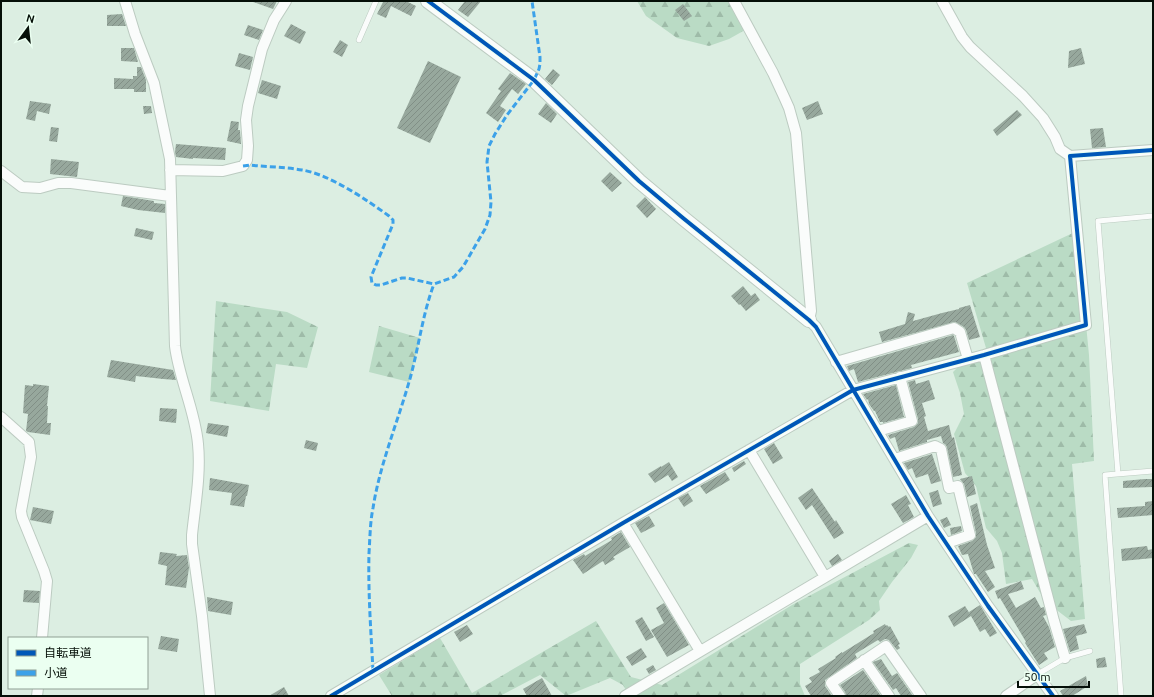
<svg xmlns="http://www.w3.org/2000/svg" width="1154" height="697" viewBox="0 0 1154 697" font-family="Ubuntu,'Noto Sans JP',sans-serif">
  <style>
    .forest { fill: url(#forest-firs) }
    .building { fill: url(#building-hatch) }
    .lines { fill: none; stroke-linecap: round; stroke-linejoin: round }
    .lane-casing { stroke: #bccbc1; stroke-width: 6 }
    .street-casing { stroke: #bccbc1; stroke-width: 12 }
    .secondary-casing { stroke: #bccbc1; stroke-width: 16 }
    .lane { stroke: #fafcfb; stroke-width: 5 }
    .street { stroke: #fafcfb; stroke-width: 10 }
    .secondary { stroke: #fafcfb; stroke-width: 14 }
    .quiet { stroke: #3ca1e9; stroke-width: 3; stroke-dasharray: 6 3; stroke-linecap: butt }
    .cycleway-casing { stroke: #ebfff1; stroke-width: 6 }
    .cycleway { stroke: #0057b8; stroke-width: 4 }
  </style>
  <defs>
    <pattern id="forest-firs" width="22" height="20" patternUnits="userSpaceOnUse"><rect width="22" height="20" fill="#badbc5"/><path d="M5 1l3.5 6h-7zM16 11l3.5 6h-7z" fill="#9ebba8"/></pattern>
    <pattern id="building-hatch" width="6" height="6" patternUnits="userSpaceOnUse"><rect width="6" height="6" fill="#97a89d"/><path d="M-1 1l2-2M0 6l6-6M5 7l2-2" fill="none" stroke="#818f86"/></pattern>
  </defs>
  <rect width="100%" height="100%" fill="#dceee2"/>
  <!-- forest -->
  <path class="forest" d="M637 1H729L745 30 729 39 709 46 677 38 646 16Z
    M1077 231 1089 355 1094 461 1072 464 1085 619 1071 621 1045 601 1032 579 1006 584 1002 553 997 541 986 528 976 486 965 473 954 434 964 414 960 393 953 372 960 365 986 348 967 283Z
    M216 301 287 312 318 327 307 368 276 364 269 411 210 401Z
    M379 326 420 338 409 382 369 372Z
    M909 543 918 545 911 558 892 582 879 601 880 610 869 620 800 664V684L805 696H629L623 685 610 678 566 696 540 675 500 696H392L379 675 440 638 472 693 596 621 631 677 662 685 792 605Z"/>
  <!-- building -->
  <path class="building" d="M253 1H277L273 9 253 2Z
    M382 1H406L416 6 411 16 391 6 386 18 377 14 383 2Z
    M465 1H481L468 17 458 10Z
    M683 4 692 16 684 21 675 10Z
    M122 14 126 26H107V15Z
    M291 24 306 32 300 44 284 36Z
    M248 25 263 30 259 40 244 35Z
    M340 40 348 45 342 57 333 52Z
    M121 48H134L138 62 121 61Z
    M1081 48 1085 64 1068 68 1069 51Z
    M239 53 253 57 250 70 235 66Z
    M428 61 461 77 430 143 397 128Z
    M137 67H141L146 80V92H134V89H114V78L133 79V76H137Z
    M553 69 560 75 552 85 545 79Z
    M510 73 526 84 518 94 512 89 500 106 506 110 498 122 486 113 501 91 498 89Z
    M262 80 281 86 277 99 258 93Z
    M30 101 51 104 49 114 37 111 35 121 26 119Z
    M818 101 823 114 807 120 802 108Z
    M546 103 557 114 551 123 538 114Z
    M143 106H151L152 113 144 114Z
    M1017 110 1022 115 997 136 993 130Z
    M231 121 239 122 238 130H240L241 144 227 141Z
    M51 127 59 128 57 142 49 141Z
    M1103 128 1106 147 1092 148 1090 129Z
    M176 144 226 148 225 160 193 158V159L176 157 175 152Z
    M51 159 79 162 77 177 50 174Z
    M610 172 622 183 612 192 601 181Z
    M123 196 154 201V203L165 204V213L138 210 121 206Z
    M645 197 656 209 647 218 636 206Z
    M136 228 154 232 152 240 134 236Z
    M743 286 751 296 755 293 760 300 746 311 740 304 739 305 731 296Z
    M970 305 980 337 969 340 966 330 964 327 955 322 882 342 879 332 905 324 908 312 915 314 913 321 942 313 959 309V308Z
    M953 335 954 336 959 352 911 365 912 368 858 382 854 369 849 371 847 366Z
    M111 360 173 370 176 380 163 379 136 376 135 382 107 377Z
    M915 380 916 384 929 380 935 399 922 403 926 416 924 417 928 431 949 425 952 438 954 437 962 475 953 477 947 448 946 445 943 443 941 436 927 440V442L899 451 895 437 890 439 888 435 914 427 918 423V419L908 382Z
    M33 384 49 386 47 406H48L47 423H51L50 435 28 432 26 431 28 414 23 413 25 385 33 386Z
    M896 385 904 417 883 423V422H880L875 411H874L869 404 868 399 867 400 863 394Z
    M160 408 177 409 176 423 159 421Z
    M208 423 229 426 227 437 206 433Z
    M306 440 318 443 316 451 304 448Z
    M774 443 783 458 773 464 764 449Z
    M932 454 941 481 931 484 928 474 916 478 912 468 908 470 904 463Z
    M744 461 746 464 734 472 732 468Z
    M669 462 678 477 672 481 668 475 655 483 648 474 661 466V467Z
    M725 472 730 480 706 494 700 486Z
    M972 476 976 494 967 497 964 484 960 479Z
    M210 478 249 485 247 496H246L244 507 230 505 232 493 209 490Z
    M1145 479H1152V487L1123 488V481Z
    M812 488 835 522 836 520 844 533 834 539 812 505 806 510 798 498Z
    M938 490 942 504 933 507 929 493Z
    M688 493 693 501 684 507 678 498Z
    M906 495 911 504 908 505 914 517 903 523 891 504Z
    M1153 501V515L1118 518 1117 508 1145 506V502Z
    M977 503 987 545 995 568 985 571 995 587 988 592 976 574H974L968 554 962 555 958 546 972 541 976 537V533L970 506Z
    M33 507 54 511 51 524 30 520Z
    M649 516 655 526 641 533 635 523Z
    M947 517 951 525 944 528 940 520Z
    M961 526 962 531 951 535 950 528Z
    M621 532 630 547 613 557 615 559 605 565 603 561 583 574 573 560 584 554 585 556 612 540 611 538Z
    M1147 546 1148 550 1153 549V558L1122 561 1121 549Z
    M160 552 177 554 176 556 187 555 189 568 186 588 165 585 167 566 158 564Z
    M838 554 842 560 832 566 829 561Z
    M1021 581 1024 589 1008 594 1016 608 1035 597 1041 608 1044 607 1046 615 1043 616 1049 627 1055 647 1044 653 1048 659 1039 665 1025 643 1026 642 1000 598 998 599 995 591Z
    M24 590 40 591 39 603 23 602Z
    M207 597 233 602 231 615 208 611Z
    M664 603 689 645 667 657 651 630 664 623 656 608Z
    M980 605 997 633 990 637 985 629 980 632 971 616 954 627 948 616 965 606 970 614 969 612Z
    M642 617 654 637 646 641 635 621Z
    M885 624 886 626 887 625 889 627 890 626 900 644 898 645 900 648 897 650 889 640 885 639 880 642 878 640 855 654 857 658 825 680V686L832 696H811L805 686 812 682 809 678 820 672 818 669 836 658 835 657 842 652V653L874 633 873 631Z
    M1084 624 1087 633 1076 636 1079 649 1070 652 1063 629Z
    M467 625 473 634 460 642 454 632Z
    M161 636 179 639 177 652 158 649Z
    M641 648 647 657 632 666 626 657Z
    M1105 657 1107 667 1097 668 1096 659Z
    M881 659 892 676 897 673 913 696H901L896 688 893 690 873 662Z
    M653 665 656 670 649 674 646 669Z
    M863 670 881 696H846L845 692 840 685Z
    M1086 676 1088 686 1072 696H1063L1060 691Z
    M542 678 552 696H527L523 689Z
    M284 687 289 696H269Z"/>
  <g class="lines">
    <!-- lane casing -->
    <g class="lane-casing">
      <path id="lane" d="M359 40 376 1
        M1118 474 1098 221 1153 216
        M1038 674 1065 658 1090 651
        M1121 696 1105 475 1153 471"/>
    </g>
    <!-- street casing -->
    <g class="street-casing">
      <path id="street" d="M125 1 135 34 154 83 170 159 175 346C179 379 195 410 198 444 201 474 195 506 192 535V544L202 616 210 696
        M734 1 773 73 785 99 789 108 796 133 811 311 809 320 816 327 928 516 988 606 1053 696
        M942 1 962 37 970 47 1023 96 1043 118 1055 137 1060 149 1070 156
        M170 170 223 171 243 166 247 160 248 146 246 120 248 106 262 49 274 20 286 1
        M1 171 22 187 40 188 58 183H71L170 196
        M984 355 1054 621 1065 658
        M836 362 954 328 960 332 968 359
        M1 417 29 442 31 457 21 511 22 517 44 571 47 581 42 638
        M878 431 912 421 900 377
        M749 450 825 577
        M895 459 935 446 941 449 949 488 958 486 970 535 947 543
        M623 523 700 651
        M864 660 889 696
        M37 696 38 688
        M331 696 623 523 853 390 984 355 1086 325 1070 156 1153 150
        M625 696 928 516
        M840 696 831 683 886 646 921 696
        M1006 696 1038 674"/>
    </g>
    <!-- secondary casing -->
    <g class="secondary-casing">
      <path id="secondary" d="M428 1 534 80 639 181 683 218 809 320"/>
    </g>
    <!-- lane -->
    <use href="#lane" class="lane"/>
    <!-- street -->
    <use href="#street" class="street"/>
    <!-- secondary -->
    <use href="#secondary" class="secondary"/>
    <!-- quiet -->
    <path class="quiet" d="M243 166 250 165C267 167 285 167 302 170 329 174 367 200 389 216L393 220V224L371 277 372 283 376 285H381L402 278H407L434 284 454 277 463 267 485 229 490 215 491 202 487 162 489 146 495 134 507 115 534 80 539 69 540 64V57L532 1
      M373 671C371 632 368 593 369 553 370 538 370 523 373 508 380 463 399 419 411 375 419 345 423 313 434 284"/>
    <!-- cycleway casing -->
    <g class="cycleway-casing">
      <path id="cycleway" d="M428 1 534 80 639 181 683 218 809 320 816 327 928 516 988 606 1053 696
        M331 696 623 523 853 390 984 355 1086 325 1070 156 1153 150"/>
    </g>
    <!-- cycleway -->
    <use href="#cycleway" class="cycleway"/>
  </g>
  <!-- border -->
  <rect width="1154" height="697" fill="none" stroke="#050f08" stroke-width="4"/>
  <!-- legend -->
  <rect x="8" y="637" width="140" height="52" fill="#ebfff1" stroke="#8f9f94"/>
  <rect x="16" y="650" width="20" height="6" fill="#0057b8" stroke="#8f9f94"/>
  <text x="44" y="657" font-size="12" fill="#050f08">自転車道</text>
  <rect x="16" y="670" width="20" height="6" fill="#3ca1e9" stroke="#8f9f94"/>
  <text x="44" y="677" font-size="12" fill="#050f08">小道</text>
  <!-- north arrow -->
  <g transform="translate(28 28) rotate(15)" stroke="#ebfff1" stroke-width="3" paint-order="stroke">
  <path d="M0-3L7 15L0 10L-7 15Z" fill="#050f08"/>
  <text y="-6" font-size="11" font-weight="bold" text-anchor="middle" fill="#050f08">N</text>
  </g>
  <!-- scale -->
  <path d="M1018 681v6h71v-6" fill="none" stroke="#050f08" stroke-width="2"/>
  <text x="1024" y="681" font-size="12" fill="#050f08" stroke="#ebfff1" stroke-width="3" paint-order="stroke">50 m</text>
</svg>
